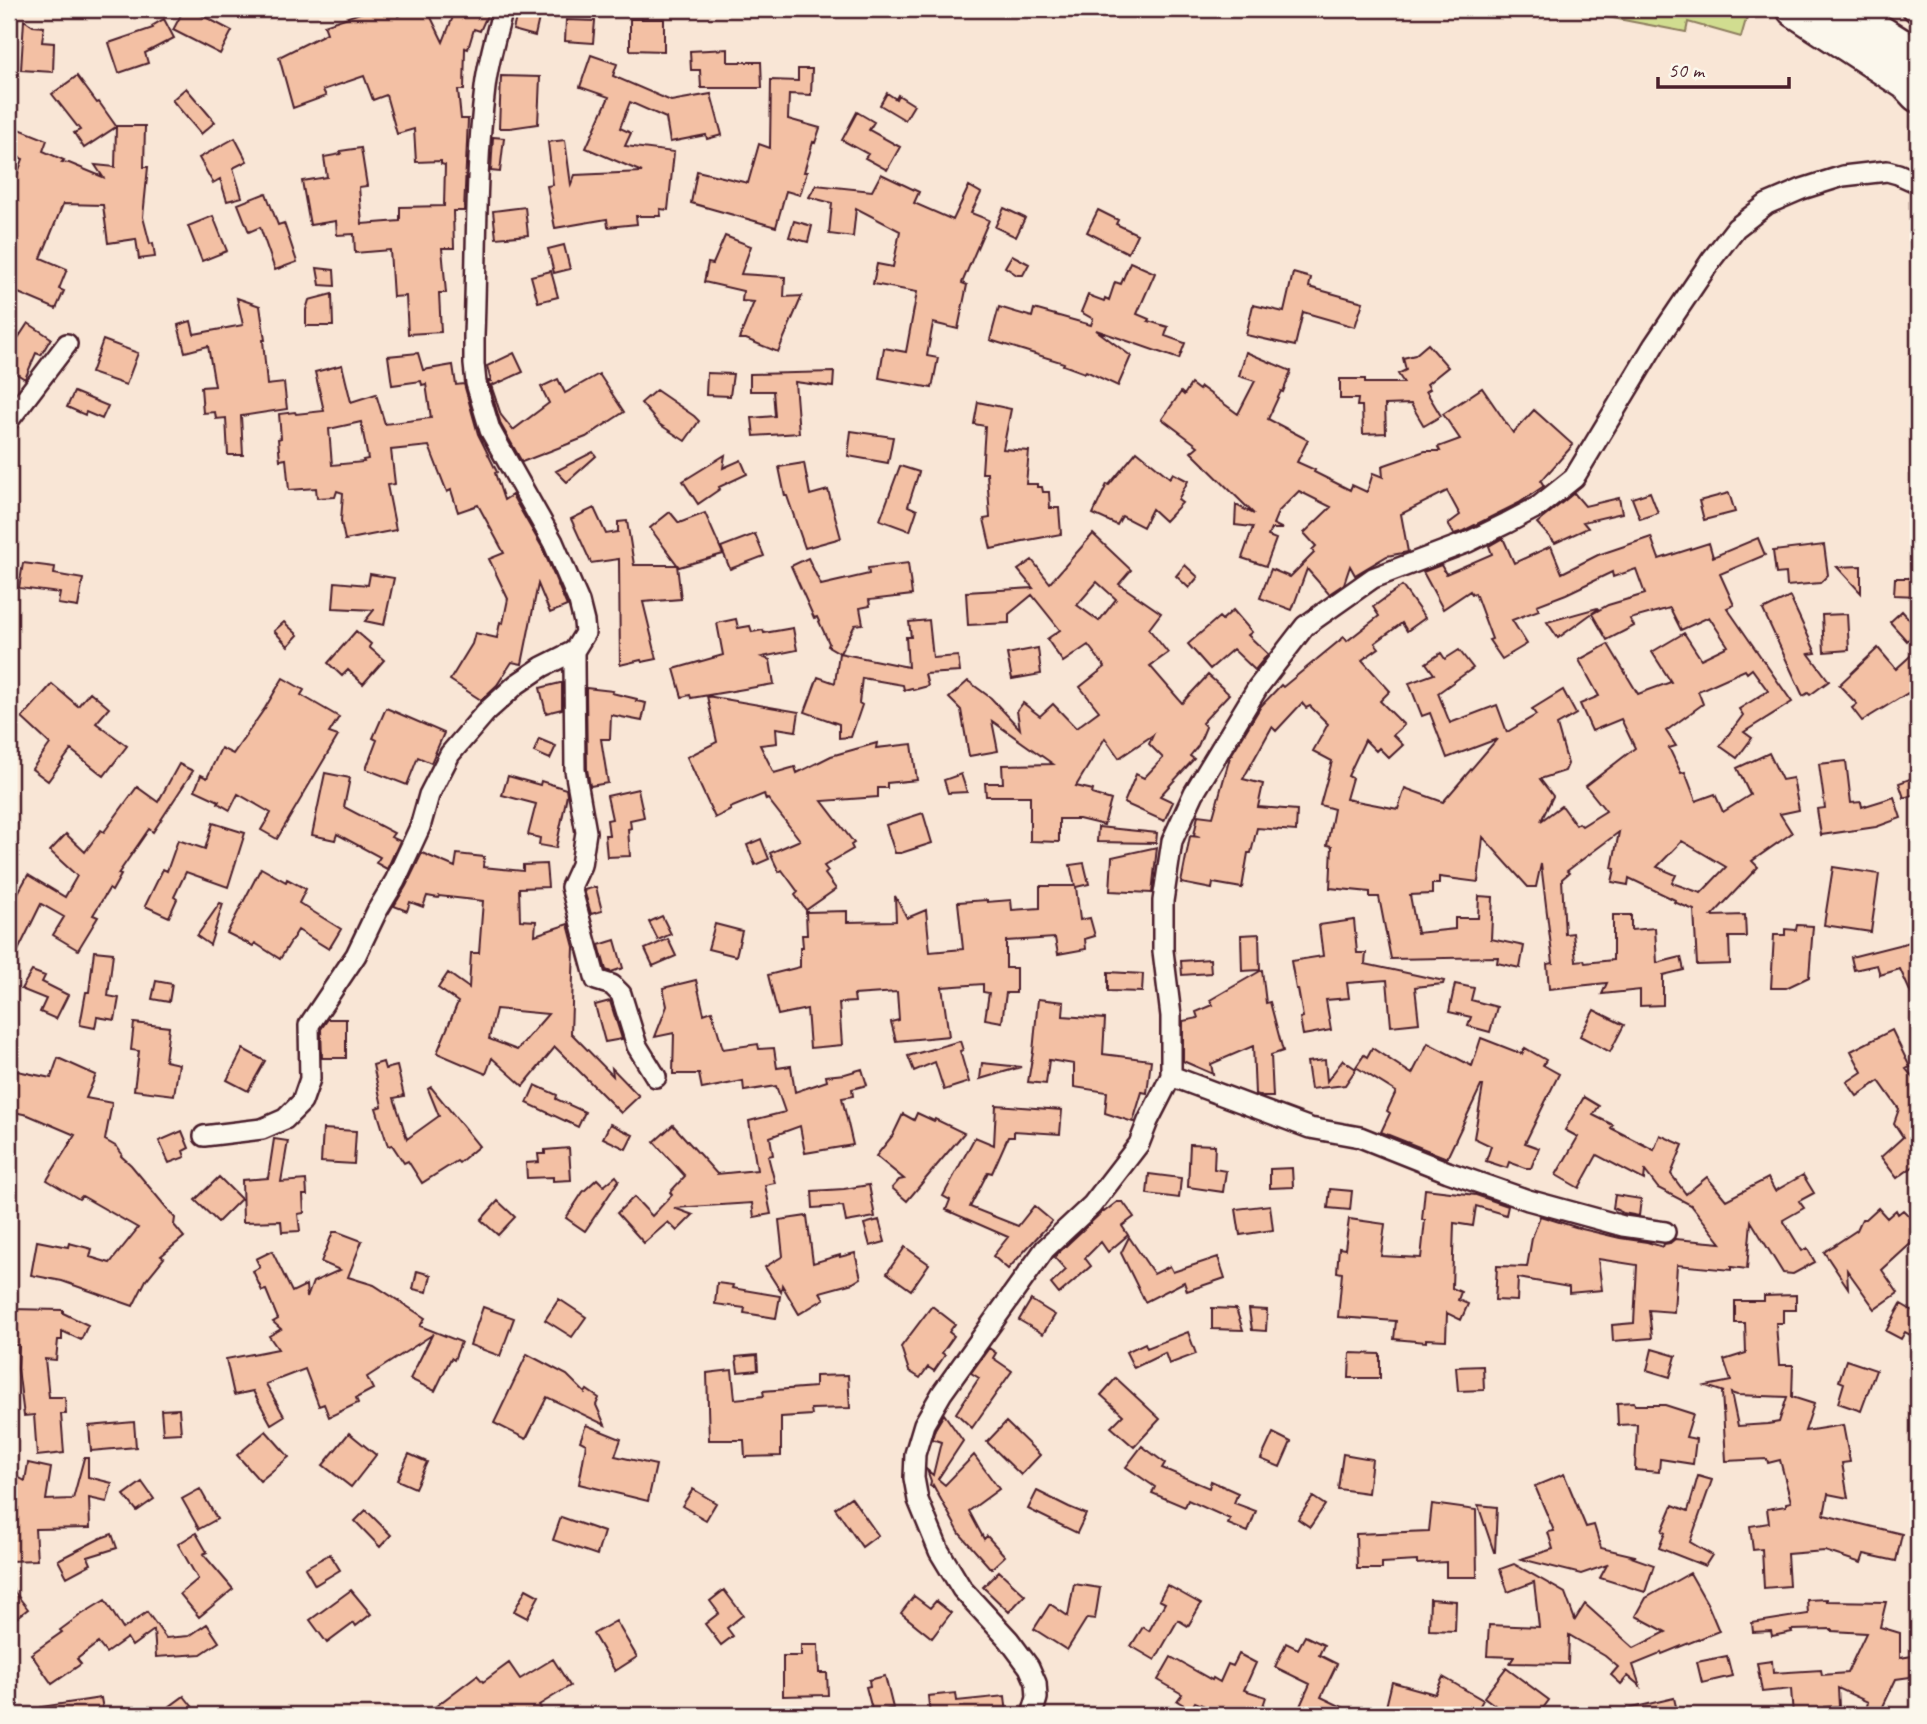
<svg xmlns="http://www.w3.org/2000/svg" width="1927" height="1724" viewBox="0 0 1927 1724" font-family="Caveat,sans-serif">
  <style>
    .green { fill: #d1dd90; stroke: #8e7e5e; stroke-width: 2 }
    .building { fill: #f3c0a4; stroke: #4a1f2b; stroke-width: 2; fill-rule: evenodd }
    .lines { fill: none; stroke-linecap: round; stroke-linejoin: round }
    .street-casing { stroke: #4a1f2b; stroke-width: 24 }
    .highway-casing { stroke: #4a1f2b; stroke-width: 40 }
    .street { stroke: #fbf7ec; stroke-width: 19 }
    .highway { stroke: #fbf7ec; stroke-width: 35 }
  </style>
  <rect width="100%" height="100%" fill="#f9e6d6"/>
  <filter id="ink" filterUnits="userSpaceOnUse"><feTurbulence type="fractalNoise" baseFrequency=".0143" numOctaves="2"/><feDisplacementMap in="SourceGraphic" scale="14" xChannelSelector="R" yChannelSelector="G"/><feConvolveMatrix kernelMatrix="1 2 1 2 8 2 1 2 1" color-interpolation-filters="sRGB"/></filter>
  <g filter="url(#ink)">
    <!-- green -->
    <path class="green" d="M1555 9H1749L1741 37 1688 22 1686 32 1587 13Z"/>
    <!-- building -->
    <path class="building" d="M184 9H190L232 31 220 54 173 30Z
      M372 9H396L398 16 413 9H427L443 42 456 9H490L480 31 474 29 468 49 465 48 464 90H458L461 119H468L464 211H453L454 248H442L446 293H439L441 332 408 334 406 296 393 297 390 250 355 253 354 234 337 235 336 221 310 225 302 181 327 177 324 157 341 154 340 151 361 148 367 186 359 187 362 224 400 221V207L444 206 445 165 441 164V161L416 162 414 129 397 134 386 95 373 100 364 76 323 90 326 96 293 108 279 57 327 33 324 25Z
      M518 9H541L535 36 513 30Z
      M164 19 174 38 145 53 148 63 119 73 109 43 153 28 152 26Z
      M630 19H664V51L630 50Z
      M24 20 33 26 44 27 42 42 54 43 53 72 21 70Z
      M566 20 595 21 593 43 565 41Z
      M728 49V62H761L762 88H701L700 70H691L690 51Z
      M591 55 617 64 613 76 671 101 711 94 722 135 707 139 706 135 670 142 666 118 630 102 620 128 631 133 625 146 674 152 668 210 660 209 661 216H636L637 224 608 227 607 219 555 228 547 186 553 185 548 142 565 140 571 185 575 175 642 172 586 148 609 97 580 87Z
      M798 69H812L811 95 789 94 788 119 820 128 815 143 813 142 804 172H807L800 195 786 191 776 227 691 203 697 171 748 183 759 144 770 148 771 80 798 81Z
      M77 76 97 103 99 102 116 126H145L144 167H148L143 217 150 244 153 243 155 257 139 259 136 239 108 243 103 205 63 204 41 258 67 269 59 289 64 291 56 309 9 289V197L23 159 9 153V134L12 126 47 140 43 151 64 160 62 162 69 163 103 177 95 165 115 167 116 127 84 148 74 133 80 130 52 94Z
      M501 76 540 77 538 124 510 128H499Z
      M186 88 215 122 201 134 172 100Z
      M887 93 896 99 898 95 914 105 905 120 880 105Z
      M857 112 874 122 869 130 900 147 887 170 865 158 868 154 842 140Z
      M493 137 504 138 500 172 491 171Z
      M235 138 247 161 233 168 242 197 227 201 220 179 213 183 199 158Z
      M881 174 919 192 914 203 953 220 969 186 981 193 971 213 989 220 962 283 967 285 958 329 933 323 927 356 938 358 932 388 879 378 884 348 906 352 917 292 873 284 877 264 893 267 900 231 856 208 853 237 829 234 832 203 809 197 816 185 872 191Z
      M266 193 278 225 284 223 297 262 275 270 260 227 249 232 238 204Z
      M525 207 528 235 496 238 493 211Z
      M1004 208 1025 218 1016 237 995 227Z
      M1098 210 1118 220 1116 224 1137 234 1128 253 1087 232Z
      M213 216 227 251 202 261 188 226Z
      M794 221 812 226 808 242 789 237Z
      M725 236 751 246 741 274 785 277 784 297 802 296 778 352 746 339H739L754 302 742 301 743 291 704 282 708 263 713 264Z
      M564 245 570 269 554 273 548 249Z
      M1012 255 1029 264 1023 275H1017L1005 267Z
      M1130 262 1155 273 1137 314 1149 319 1148 321 1168 327 1165 336 1185 343 1179 359 1096 330 1131 356 1118 386 1086 371 1085 373 1063 365 1064 363 990 340 999 307 1032 317 1034 309 1091 325 1093 319 1081 312 1088 295 1104 301 1105 298 1109 300 1115 282 1121 284Z
      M317 268 334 270 335 286 320 285Z
      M551 271 558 297 538 302 531 276Z
      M1293 273 1311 278 1309 287 1363 302 1355 327 1303 312 1295 346 1246 335 1253 305 1284 312Z
      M332 294 333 326H306V310L309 300Z
      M237 298 260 306 265 340H263L267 385 284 383 287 409 241 416 243 455H228L226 418 216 419 215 412 203 413 201 387 215 386 208 346 185 352 178 325 191 321 194 334 243 325Z
      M28 323 51 338 41 355 36 353 25 379 9 369V352Z
      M103 340 138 353 126 385 91 373Z
      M1428 344 1448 367 1427 384 1430 389 1426 391 1441 416 1424 426 1411 404 1385 405 1386 433 1363 434 1362 406H1357L1358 399H1340V379H1365V383H1404L1398 374 1406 370 1403 358 1415 355Z
      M1246 352 1291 371 1283 392 1281 391 1268 419 1308 440 1297 462 1315 470 1314 472 1350 490 1352 485 1367 492 1373 473 1383 477 1382 466 1425 451H1440L1438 447 1460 439 1443 414 1482 388 1513 433 1534 410 1573 445 1541 481 1544 486 1519 503 1463 531 1454 534 1448 524 1460 515 1447 491 1401 514 1408 552 1387 556 1355 575 1350 566 1344 584 1329 594 1307 569 1292 610 1260 598 1271 569 1290 577 1314 553 1312 550 1316 546 1304 533 1331 507 1299 491 1278 512 1273 524 1283 529H1271L1268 536 1276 539 1266 566 1242 558 1253 527 1235 525 1236 505 1254 514 1191 452 1198 446 1162 419 1181 392 1184 395 1191 384 1199 390 1201 387 1238 414 1255 381 1239 376Z
      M418 353 423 370 453 365 456 385 464 384 478 434 497 472 495 473 504 500 512 495 542 547 567 606 550 613 538 584 522 664 512 662 497 685 481 700 450 680 472 644 475 633 497 638 500 622 503 623 508 599 489 559 504 553 478 505 458 512 451 490 447 492 429 446 391 450 395 484 387 485 396 530 345 540 341 521 343 493 337 491 335 497 317 498 316 488 289 490 286 459 280 460 278 439 281 438 279 414 295 412 296 414 324 411 315 372 342 365 351 402 376 394 385 424 431 418 426 384 422 385 421 381 392 385 388 356ZM361 422 368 459 363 460 364 462 332 465 329 429Z
      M514 353 523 372 494 385 493 384 491 385 501 415 513 430 549 403 541 387 558 379 565 393 599 374 624 412 586 437 522 462 501 425 488 381H491L487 366Z
      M834 372 833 387 795 382 799 433 754 436 752 418 775 416 773 391H750V374Z
      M707 373 733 374 730 396 706 395Z
      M656 390 694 416 699 421 685 441 659 424 641 403Z
      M74 392 108 406 102 419 86 412 85 415 67 407Z
      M978 402 1011 409 1003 449 1029 451 1026 484H1037V487H1042L1043 492H1049L1050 508H1059L1061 534 1018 542 1019 543 991 549 984 519 990 518 987 473H982L985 426 974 424Z
      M851 431 893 437 888 463 848 456Z
      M1137 451 1170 478 1173 473 1188 481 1178 500 1182 503 1165 521 1152 509 1143 527 1122 516 1117 525 1093 514 1107 484 1109 485Z
      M593 452 596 456 567 482 556 471Z
      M725 455 723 468 741 460 747 474 719 487 720 489 698 504 683 481Z
      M804 463 810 495 828 490 841 538 805 548 787 496H785L779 467Z
      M900 466 919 472 908 506 917 510 910 531 880 520Z
      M1650 492 1658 513 1640 519 1632 498Z
      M1574 493 1585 506 1619 498 1622 513 1583 522 1588 528 1555 543 1537 523Z
      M1729 493 1735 512 1704 520 1699 501Z
      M594 508 606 534 618 532V522L627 521 634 565H677L681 599 643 602 657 659 642 662 641 660 620 665 619 559 591 563 571 519Z
      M670 512 679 523 705 513 723 554 679 567 650 528Z
      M755 534 764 556 730 569 721 547Z
      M1093 534 1131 570 1119 584 1161 613 1149 629 1168 653 1150 666 1182 703 1208 675 1229 694 1202 723 1206 727 1198 746 1190 756 1194 759 1160 796 1173 802 1164 821 1124 803 1136 774 1144 778 1163 758 1149 744 1153 735 1119 758 1105 738 1076 786 1093 790 1092 794 1111 800 1104 825 1079 819H1059V842L1030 841V796H986L985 783H1003L1002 765 1053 764 992 721 998 751 969 756 961 710 949 698 968 681 991 698 1020 729 1017 711 1023 703 1040 716 1053 704 1076 728 1099 711 1080 687 1105 667 1088 645 1063 662 1047 639 1060 630 1032 595 1009 614V623L968 625 966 592 1033 588 1018 570 1032 560 1050 583ZM1097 582 1116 599 1099 621 1077 605Z
      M1651 537 1659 559 1709 543 1713 557 1758 538 1765 555 1720 574 1734 605 1727 608 1792 702 1744 732 1752 738 1737 758 1720 746 1743 715 1739 709 1768 691 1752 669 1747 673 1745 670 1698 691 1703 704 1666 731 1676 746 1669 748 1681 773 1685 772 1696 801 1715 794 1723 812 1750 795 1737 768 1769 753 1782 780 1793 778 1799 810 1780 814 1792 833 1752 861 1758 867 1712 916 1745 915 1746 937H1729L1730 964 1697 965 1694 910 1674 902 1675 900 1629 878 1628 885 1612 882 1615 869 1612 868 1619 832 1567 871 1569 873 1562 879 1565 934 1573 933 1576 961 1584 960 1585 963 1613 960V915H1631V930L1655 928 1657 963 1681 957 1684 970 1663 975V1005L1640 1006V990L1602 994 1607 983 1549 989 1547 964 1553 963 1541 864 1536 887H1528L1483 837 1478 882 1439 877V884H1432V894L1410 895 1417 933 1455 929V918H1478L1479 896 1493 897 1491 939 1524 946 1520 968 1497 963 1498 957 1391 959 1379 897H1370V892L1330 888 1332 846 1327 845 1334 809 1320 805 1332 761 1313 751 1328 724 1310 706 1306 708 1302 703 1276 731 1272 727 1243 779 1263 784 1258 807 1297 810 1296 831 1257 828 1251 853H1248L1242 888 1213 883 1212 889 1181 883 1190 836 1200 837 1194 835 1198 815 1213 817 1230 757 1261 706 1281 685 1283 687 1344 637 1347 641 1379 616 1373 607 1402 586 1425 618 1407 631 1402 623 1375 643 1379 648 1362 660 1390 691 1380 701 1404 725 1393 735 1403 745 1389 758 1379 748 1376 751 1365 740 1348 776 1352 778 1346 799 1398 809 1405 788 1443 802 1497 739 1447 758 1430 713 1422 716 1409 683 1434 674 1426 663 1441 653 1445 659 1459 650 1473 668 1438 693 1450 723 1497 705 1507 732 1536 715 1532 709 1563 690 1576 714 1557 725 1568 764 1565 771 1540 779 1553 796 1541 821 1561 806 1563 807 1576 825 1579 823 1582 826 1606 811 1586 786 1635 748 1621 719 1592 731 1580 704 1599 696 1579 660 1608 644 1638 694 1671 682 1652 652 1684 633 1701 659 1728 646 1709 617 1681 630 1670 608 1630 619 1634 626 1607 640 1592 614 1608 605 1645 594 1636 569 1613 577 1612 572 1566 594 1537 605 1539 610 1512 620 1527 644 1502 659 1489 640 1492 639 1475 593 1472 594 1470 591 1443 609 1423 572 1441 565 1446 574 1492 554 1489 546 1503 538 1514 563 1551 546 1562 573 1598 555ZM1682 841 1726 867 1701 893 1672 883 1676 875 1657 867Z
      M1824 545 1828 575 1820 583 1787 586 1786 573 1776 574 1773 551Z
      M808 558 821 585 869 574 868 568 908 563 912 595 869 600 870 606 860 608 863 624 855 625 840 653 828 646 829 643 817 617 814 618 791 566Z
      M23 563 55 567 54 574 83 579 78 607 58 604 60 593 19 588Z
      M1185 565 1198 577 1189 588 1176 576Z
      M1861 566V593L1837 567Z
      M370 574 394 578 384 625 365 621 374 610 333 608 335 582 368 585Z
      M1895 578H1918V596L1894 595Z
      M1790 597 1816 653 1809 654 1829 681 1810 695 1808 693 1803 696 1763 610Z
      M1597 608 1598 609 1558 638 1547 622Z
      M1233 610 1252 632 1248 635 1268 654 1255 670 1233 649 1210 669 1188 644 1219 617 1222 620Z
      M1902 611 1918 629 1907 641 1890 622Z
      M1847 614 1849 650 1824 652 1822 615Z
      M736 619 738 628 750 626 752 632 763 630 764 633 793 628 797 650 762 657 770 660 774 684 691 698 690 695 682 697 674 669 723 655 717 623Z
      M929 620 933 658 958 656 960 672 925 674 928 686 913 690 912 688 904 690 903 685 862 678 859 703 862 705 851 737 839 738V724L805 712 818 677 835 683 839 653 908 667 906 637H911L909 622Z
      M284 622 298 635 288 646 274 631Z
      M356 631 371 644 369 647 384 660 363 684 348 670 342 676 328 663Z
      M1038 648 1041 674 1012 679 1007 654Z
      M1878 648 1896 669 1918 649V716L1908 693 1862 721 1852 708 1857 704 1839 685Z
      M283 678 304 690 301 695 339 717 329 733 338 736 277 839 261 830 271 813 238 794 230 810 218 803 219 801 195 790 201 775 207 778 221 748 233 754 265 708Z
      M560 683H562V709L546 713 540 688Z
      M52 684 78 706 90 692 109 708 96 723 127 746 104 776 71 750 48 781 32 769 50 744 22 718Z
      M586 688 613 691 612 693 637 699 636 701 646 703 642 721 611 715 610 739H601L608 783 590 786 587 769Z
      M707 696 799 712 796 731 776 728 777 743 760 745 774 773 795 767 797 773 831 756 877 743 876 748 912 744 917 780 887 783V788H878V797L822 801 854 843 851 845 853 849 824 866 828 871 825 874 836 889 806 910 795 895 798 892 782 870 779 872 770 853 800 840 768 799 766 800 764 794 730 808 731 810 715 818 687 757 717 742Z
      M386 708 444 733 431 763 418 757 407 785 366 769 377 740 373 738Z
      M539 739 556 746 550 759 534 752Z
      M1846 761 1851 803 1861 802 1862 807 1894 797 1901 818 1876 827 1821 835 1817 809 1825 808 1819 764Z
      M179 764 193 771 153 832 149 829 118 874 121 875 112 891 109 889 93 915 98 917 78 950 53 935 64 917 41 904 9 969V909L28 875 65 897 77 876 50 851 66 834 85 852 101 830 104 832 137 787 158 802Z
      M325 773 350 778 344 807 394 833 391 837 400 841 387 869 376 863 380 857 337 834 335 840 312 835Z
      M961 774 967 792 948 793 944 780Z
      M508 776 540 785 541 781 566 789 567 795 556 848 539 845 540 838 528 835 536 804 502 795Z
      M1918 776V793L1904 798 1899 783Z
      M638 789 644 817 630 820 631 828 628 829 630 856 607 857 605 835H609L607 820 612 819 607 796Z
      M923 813 932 843 901 853H895L886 825Z
      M213 823 245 833 228 887 186 872 174 897 177 899 169 917 145 906 163 869 167 871 178 840 205 849Z
      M1098 827 1157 833 1156 843 1097 842Z
      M761 839 769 859 755 865 747 845Z
      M1157 847 1152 893 1110 891 1112 857Z
      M422 853 455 867 457 854 484 857 483 867 523 871V865L546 864 548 887 519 888 520 920 536 921 535 935 568 924 574 947 571 1033 613 1076 612 1068 639 1096 621 1113 555 1047 523 1086 492 1058 486 1074 437 1053 458 1002 438 988 448 973 469 988 471 953H479L483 901 439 896 438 898 427 896 423 907 410 902 407 911 394 906 406 886ZM496 1009 548 1014 517 1050 489 1039Z
      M1084 863 1089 884 1076 887 1080 920 1090 918 1095 936 1085 939 1086 949 1058 954 1055 938 1006 941V968H1016V993H1006L1002 1022 985 1019 989 993 983 992V984L942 987 949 1036 896 1041 891 1022 899 1020 897 992 854 995 855 1002 839 1003 842 1045 810 1048 807 1009 778 1015 768 975 800 967V947H803L802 935H807L806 912 847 911V922L896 921 895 896 907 918 926 910 930 952 963 949 958 902 987 900V902L1011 900 1012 910 1040 908V886H1075L1070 865Z
      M1833 867 1879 874 1871 932 1824 925Z
      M261 868 286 882 287 879 306 889 299 903 341 929 329 949 298 930 280 959 255 943 253 946 227 933Z
      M596 887 602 911 591 914 584 890Z
      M220 903 223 904 210 945 197 936Z
      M662 916 671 934 658 940 649 922Z
      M1354 920 1357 953H1366L1365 964 1444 981 1443 984 1415 987 1419 1023 1391 1026 1387 980 1347 983 1349 998 1326 1000 1331 1030 1303 1035 1300 1018 1303 1017 1298 989H1296L1291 961 1323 956 1319 925Z
      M715 924 742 931 736 956 708 949Z
      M1797 925 1813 926 1809 977 1786 988H1771L1774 935H1785V929L1796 930Z
      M1259 934 1260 970 1242 971 1241 935Z
      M668 939 676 956 653 966 645 949Z
      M615 940 623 968 611 972 606 970 599 945Z
      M1918 940V1009L1900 969 1880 975 1877 965 1854 970 1851 957Z
      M94 951 113 953 108 996 119 998 115 1020 97 1017 95 1028 80 1025 86 992H89Z
      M1210 959 1211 973 1182 975 1181 961Z
      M1262 970 1266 1003 1270 1002 1283 1051 1271 1055 1273 1097H1263L1255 1094 1253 1046 1211 1064 1213 1074 1183 1061V1021L1198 1018 1196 1012 1213 1005 1210 1000Z
      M32 971 45 976 42 982 68 995 56 1019 40 1012 46 999 21 989Z
      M1108 972 1143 974 1142 992 1108 991Z
      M696 980 704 1014 712 1011 723 1049 758 1044 759 1049 774 1048 777 1068 791 1066 795 1092 827 1081 826 1076 845 1074 862 1069 867 1085 852 1089 853 1096 842 1098 853 1145 805 1153 800 1126 770 1137 773 1155 768 1156 775 1183 765 1185 771 1214 754 1217 752 1203 674 1208 693 1215 677 1231 668 1222 644 1243 617 1213 634 1197 652 1216 672 1195 670 1192 685 1176 654 1142 673 1125 717 1174 757 1170 749 1121 785 1112 776 1086 744 1091 743 1081 702 1089 699 1074H673L674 1033 655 1037 667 1006 663 988Z
      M156 981 172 984 169 1002 152 999Z
      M1455 984 1474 988 1471 1000 1497 1007 1490 1032 1468 1026 1471 1017 1449 1012Z
      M1038 999 1064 1002 1063 1016 1105 1019 1103 1054 1151 1060 1147 1093 1142 1092 1133 1122 1105 1113 1107 1092 1074 1087V1064L1049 1060 1046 1084 1028 1082 1033 1052Z
      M610 1001 622 1039 605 1042 595 1005Z
      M1594 1010 1624 1025 1610 1052 1580 1036Z
      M328 1019H346V1058H322L321 1029Z
      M134 1023 169 1027 165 1061 179 1064 174 1095 134 1090 139 1051 131 1050Z
      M1892 1030 1910 1067 1906 1069 1918 1083V1163L1897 1178 1881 1157 1903 1137 1894 1123 1899 1109 1879 1081 1857 1096 1847 1082 1862 1072 1851 1051Z
      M1481 1038 1522 1054 1525 1048 1546 1060 1543 1065 1559 1074 1525 1143 1539 1148 1531 1168H1525L1509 1162 1507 1168 1486 1161 1491 1146 1474 1138 1483 1086H1481L1447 1158 1381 1132 1390 1113 1387 1111 1396 1092 1356 1067 1364 1055 1367 1057 1372 1048 1412 1074 1428 1043 1472 1066Z
      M960 1041 963 1050 960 1051 969 1082 944 1090 935 1062 914 1071 908 1056Z
      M243 1049 265 1061 248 1091 227 1080Z
      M58 1058 96 1075 86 1098 112 1103 105 1140 117 1147 122 1154 121 1156 131 1165 175 1218 174 1225 184 1237 161 1256 164 1258 146 1280 133 1306 62 1281 31 1275 37 1241 68 1247 69 1243 92 1249 90 1257 110 1263 138 1228 82 1196 79 1199 47 1180 75 1135 28 1115 9 1111V1071L16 1073 17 1071 51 1078Z
      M1325 1060 1327 1081 1343 1060 1356 1069 1345 1085 1311 1089 1307 1062Z
      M383 1062 385 1069 397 1066 404 1096 394 1098 407 1139 439 1116 428 1089 431 1087 479 1146 459 1163 457 1161 422 1183 408 1161 404 1163 392 1145 388 1146 376 1108 382 1106 373 1065Z
      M982 1063 1021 1067 980 1079Z
      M535 1085 557 1095 556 1099 585 1112 578 1127 527 1103Z
      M1584 1097 1599 1106 1593 1115 1613 1125 1611 1128 1654 1150 1660 1135 1683 1145 1671 1174 1686 1194 1707 1177 1726 1200 1768 1178 1775 1191 1803 1175 1814 1193 1799 1201 1804 1208 1783 1220 1802 1251 1807 1248 1815 1262 1793 1274 1783 1273 1751 1221 1747 1269 1731 1267V1270L1677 1265 1674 1312 1649 1310 1652 1338 1613 1341 1612 1325 1634 1323 1637 1265 1598 1259 1602 1290 1569 1293V1287L1518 1278 1517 1301 1495 1300 1497 1266 1527 1267 1532 1238 1540 1216 1582 1229 1620 1238 1647 1242 1663 1247 1664 1244 1670 1243 1675 1239 1721 1243 1691 1205 1658 1188 1645 1171 1644 1180 1597 1155 1579 1188 1556 1175 1578 1137 1565 1130Z
      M996 1105 1062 1110 1060 1134 1014 1131V1137H1008L992 1173 988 1172 970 1207 1018 1226 1034 1206 1052 1221 1008 1269 993 1256 1008 1237 946 1210 950 1200 943 1196 975 1137 994 1145Z
      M917 1113 934 1121 935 1119 964 1133 907 1201 892 1188 899 1180 904 1179 876 1156 893 1135 903 1114 914 1120Z
      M610 1124 633 1135 626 1149 603 1138Z
      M323 1129 356 1131 354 1164 321 1162Z
      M182 1131 189 1148 183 1151 185 1157 169 1163 159 1141Z
      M274 1139 288 1141 281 1182 306 1180 307 1195H303L304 1213 298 1214 300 1231 282 1232 281 1221 243 1222 242 1180 268 1178Z
      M1190 1144 1215 1145 1214 1169 1226 1171 1223 1192 1188 1187Z
      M569 1148 571 1180 553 1181V1177L527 1178 526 1163 539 1162 538 1154H545V1150Z
      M1292 1168 1293 1187 1270 1188V1169Z
      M1149 1174 1181 1178 1179 1198 1147 1194Z
      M616 1176 619 1180 585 1231 566 1218 583 1192 597 1179 604 1186Z
      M219 1177 241 1199 218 1222 195 1200Z
      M869 1185 875 1217 846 1222 843 1206 813 1208 812 1191 844 1189Z
      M1330 1189 1352 1191 1350 1210 1328 1208Z
      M1425 1189 1476 1195 1508 1206 1506 1215 1476 1206 1473 1226 1454 1223 1452 1288 1461 1292 1458 1300 1468 1304 1461 1320 1447 1313 1446 1340 1426 1339V1342L1394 1339 1396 1321 1338 1317 1342 1273 1337 1272 1339 1248 1345 1249 1349 1219 1385 1224 1381 1256 1421 1258 1425 1220H1422Z
      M1615 1195 1641 1199 1639 1216 1623 1213 1613 1208Z
      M498 1201 515 1217 498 1235 481 1220Z
      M1117 1202H1123L1134 1217 1122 1226 1128 1235 1108 1252 1101 1242 1085 1258 1091 1266 1059 1294 1051 1284 1066 1270 1054 1257 1103 1211 1104 1212Z
      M1270 1205 1273 1230 1240 1235 1236 1209Z
      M1878 1208 1887 1218 1896 1210 1898 1214 1903 1210 1918 1225V1237L1882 1270 1898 1293 1875 1309 1847 1270 1848 1288 1824 1252 1857 1230 1862 1219H1866Z
      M807 1216 813 1263 840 1255V1257L855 1253 861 1278 853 1283 820 1292 824 1299 799 1314 782 1285 781 1292 765 1267 783 1256 779 1220Z
      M879 1220 885 1242 870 1246 864 1224Z
      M333 1232H338L362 1241 348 1277 374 1285 425 1318 420 1326 461 1342 454 1360 451 1358 435 1391 410 1379 432 1335 367 1377 373 1389 356 1398 358 1403 329 1417 324 1404 319 1406 305 1369 266 1384 284 1416 271 1424 253 1391 234 1395 226 1359 278 1349 269 1336 281 1329 273 1322 278 1319 266 1290 262 1291 253 1271 260 1267 256 1259 272 1251 292 1292 306 1285 307 1298 313 1282 340 1270 321 1262Z
      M1129 1237 1154 1274 1170 1266 1173 1272 1218 1257 1225 1278 1187 1291 1184 1282 1145 1302 1121 1253Z
      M905 1247 929 1264 911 1290 887 1273Z
      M417 1271 431 1275 427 1292 413 1289Z
      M717 1283 733 1285 732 1288 780 1296 776 1318 744 1313 745 1308 715 1304Z
      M1796 1295V1310H1783V1323H1776L1779 1365H1793L1792 1397 1814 1404 1805 1431 1843 1425 1850 1462 1842 1463 1848 1498 1828 1494 1824 1515 1902 1534 1896 1561 1864 1554 1861 1563 1825 1551 1787 1554 1789 1586 1764 1588 1762 1549 1753 1550 1750 1526 1769 1523 1767 1509 1786 1506V1503L1791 1502 1780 1460 1768 1463 1767 1459 1726 1461 1722 1392H1724L1706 1386 1731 1381 1724 1360 1746 1353 1745 1323H1735V1301H1764V1296ZM1731 1393 1737 1395 1787 1397 1779 1422 1768 1424 1738 1426Z
      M559 1299 586 1317 572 1337 545 1320Z
      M1031 1300 1055 1315 1043 1334 1019 1320Z
      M1901 1304 1918 1314V1339L1905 1332 1901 1339 1886 1331Z
      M932 1306 955 1324 949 1332 954 1336 942 1353 945 1355 934 1371 928 1367 920 1378 909 1371 901 1347Z
      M483 1307 514 1318 500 1356 470 1345Z
      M1212 1308 1236 1309 1243 1330 1212 1329Z
      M9 1309 63 1310V1313L88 1325 81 1340 62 1331V1340H58L56 1360 45 1359 49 1397H65L66 1414H61L64 1453 37 1456 34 1415 24 1416 18 1369 19 1345H9Z
      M1249 1309 1267 1310 1266 1331 1252 1330Z
      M1188 1332 1196 1354 1169 1364 1165 1353 1134 1368 1126 1352 1145 1343 1147 1348Z
      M989 1348 996 1353 993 1358 1012 1371 972 1428 956 1413 979 1378 971 1373Z
      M1652 1349 1676 1356 1670 1377 1647 1370Z
      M1350 1353 1380 1354V1378H1349Z
      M527 1354 567 1375 585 1393 587 1390 599 1398 596 1405 605 1425 547 1397 526 1439 494 1423Z
      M757 1355 758 1370 738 1372 736 1357Z
      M1846 1360 1876 1370 1861 1411 1838 1403 1844 1383 1839 1381Z
      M1483 1366 1484 1390 1458 1391 1456 1367Z
      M732 1370 735 1399 764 1396 763 1391 815 1387V1376L848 1375 850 1408 811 1409 812 1415 781 1417V1456L745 1457 744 1440H709L707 1373Z
      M1116 1378 1160 1419 1134 1447 1111 1427 1123 1415 1101 1395Z
      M1634 1402 1635 1405H1665L1693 1414 1686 1437 1696 1439 1693 1464 1660 1459 1659 1472 1635 1470 1637 1424 1618 1425 1617 1403Z
      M179 1409 181 1433 163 1434 161 1410Z
      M944 1414 963 1441 938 1479 945 1485 974 1455 999 1489 969 1511 984 1539 987 1536 1005 1556 991 1569 960 1534 933 1485 932 1487 930 1486 931 1481 927 1470 933 1475 941 1442 932 1439 935 1429Z
      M134 1422 136 1447 91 1451 89 1426Z
      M1006 1422 1040 1455 1021 1475 987 1442Z
      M586 1425 621 1439 615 1456 656 1465 648 1501 579 1484 586 1444 580 1441Z
      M266 1431 289 1457 260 1481 237 1455Z
      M349 1433 376 1455 351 1487 323 1465Z
      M1273 1433 1291 1442 1280 1467 1261 1459Z
      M1142 1446 1165 1463 1162 1468 1209 1488 1211 1481 1238 1493 1234 1503 1256 1511 1248 1532 1228 1524 1230 1519 1188 1500 1185 1507 1152 1493 1155 1487 1126 1467Z
      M409 1454 427 1462 415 1488 397 1480Z
      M1343 1454 1372 1459 1368 1493 1338 1489Z
      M84 1458H88V1477L112 1483 107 1502 89 1498 90 1528 35 1529 37 1560 9 1561V1472L25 1481 28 1463 51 1468 46 1500 73 1499Z
      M1564 1474 1586 1527 1594 1525 1601 1548 1635 1556 1631 1557 1654 1565 1645 1592 1600 1578 1607 1565 1581 1574 1521 1559 1553 1549 1548 1532 1554 1531 1535 1486Z
      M1698 1476 1712 1480 1690 1542 1712 1555 1705 1566 1659 1548 1665 1533 1662 1531 1673 1505 1688 1511Z
      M142 1482 154 1499 137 1511 124 1495Z
      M200 1489 217 1519 199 1529 182 1499Z
      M693 1489 716 1503 706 1520 682 1506Z
      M1037 1491 1069 1507 1086 1514 1077 1533 1028 1509Z
      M851 1497 878 1535 862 1547 835 1508Z
      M1313 1497 1325 1505 1310 1527 1298 1519Z
      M1432 1504 1476 1510 1477 1577H1446V1562L1417 1564V1561L1382 1563V1569H1357L1356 1534 1429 1531Z
      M1478 1505 1497 1507 1495 1552H1494Z
      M366 1510 391 1535 380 1547 355 1521Z
      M561 1517 604 1532 597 1555 553 1540Z
      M196 1533 207 1552 203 1554 233 1589 199 1617 180 1594 198 1579 178 1544Z
      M112 1534 117 1548 88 1557 91 1564 67 1577 58 1560 101 1538Z
      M330 1554 340 1570 315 1585 305 1568Z
      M1514 1564 1565 1593 1575 1620 1585 1604 1634 1648 1666 1632 1636 1616 1646 1598 1690 1573 1708 1605 1719 1631 1662 1654 1661 1652 1658 1655 1633 1665 1640 1686 1628 1676 1621 1684 1611 1675 1618 1667 1605 1656 1569 1635 1568 1664 1510 1663 1514 1657 1487 1656 1489 1625 1539 1627 1534 1582 1508 1592 1500 1569Z
      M999 1571 1025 1595 1009 1612 983 1587Z
      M1074 1584 1100 1588 1095 1619 1087 1618 1067 1650 1034 1629 1050 1604 1068 1616Z
      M9 1585 28 1609 9 1624Z
      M1167 1585 1201 1604 1188 1626 1178 1620 1155 1660 1131 1646 1143 1627 1149 1631 1165 1603 1159 1600Z
      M526 1589 539 1596 527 1618 514 1611Z
      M351 1590 371 1614 356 1626 354 1623 327 1643 310 1620Z
      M724 1590 743 1615 727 1628 733 1636 721 1645 705 1624 719 1613 710 1601Z
      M914 1596 930 1608 936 1601 951 1613 932 1638 901 1613Z
      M1430 1599 1456 1601 1455 1631 1429 1630Z
      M1827 1599V1601L1886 1602 1880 1627 1900 1633V1658L1918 1655V1676L1896 1679 1879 1715H1865L1868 1702 1838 1688 1839 1706 1824 1707 1823 1715H1793L1791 1689 1762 1692 1757 1663 1772 1661 1773 1673 1821 1670 1822 1675 1847 1673 1866 1633 1832 1631V1629L1791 1630 1792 1632 1772 1636 1771 1631 1753 1632 1752 1623 1808 1614 1807 1600Z
      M105 1600 123 1629 147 1612 166 1638 189 1636 207 1624 219 1642 201 1654 156 1657 154 1630 132 1646 127 1638 106 1653 98 1643 77 1659 81 1664 52 1684 31 1654 62 1632 60 1630 79 1616Z
      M616 1621 637 1657 615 1671 593 1634Z
      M1305 1636 1324 1645 1319 1655 1337 1664 1321 1697 1359 1715H1296L1310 1684 1275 1667 1286 1643 1298 1649Z
      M801 1645H818L819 1673H827L828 1695 783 1696V1656H801Z
      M1239 1654 1256 1663 1244 1690 1266 1697 1260 1715H1226L1195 1702 1191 1709 1177 1701 1182 1694 1158 1680 1171 1657 1212 1680 1213 1678 1220 1682 1228 1664 1233 1666Z
      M1727 1656 1732 1676 1702 1683 1697 1662Z
      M553 1659 570 1686 539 1705 541 1708 531 1715H441L435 1707 477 1675 483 1682 509 1663 520 1679Z
      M1506 1668 1549 1700 1538 1715H1508L1484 1697Z
      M885 1676 893 1708 873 1713 866 1687 870 1686 869 1680Z
      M1443 1677 1483 1700 1477 1711 1470 1708 1467 1715H1384L1392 1682 1435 1694Z
      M956 1693 957 1701 1005 1696 1007 1715H930L928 1696Z
      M184 1696 199 1715H158Z
      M101 1698 104 1715H42L41 1707Z
      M1674 1698 1678 1715H1624L1623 1710Z"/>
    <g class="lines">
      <!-- street casing -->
      <g class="street-casing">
        <path id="street" d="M503 9C496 35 488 61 485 88 475 170 477 253 474 336V364L476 383 490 430 553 542 579 602 584 622 585 633 574 651V665L575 770 586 832 581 865 571 887 596 980 612 985 621 994 637 1046 656 1077
          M1912 9 1918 15
          M9 420 67 344
          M1171 1076 1310 1128 1360 1137 1448 1172 1528 1200 1623 1226 1665 1232
          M204 1136 262 1129 285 1119 302 1102 310 1079 309 1025 356 955 377 911 395 881 420 827 429 795 450 754 486 712 517 684 542 667 574 651
          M1032 1715 1037 1698 1036 1683 1029 1667 1009 1640 962 1589 939 1551 918 1500 914 1478 915 1454 924 1424 942 1393 1045 1249 1092 1205 1139 1144 1148 1121 1171 1076V1016L1163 951V901L1172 841 1194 793 1258 687 1305 626 1373 578 1468 542 1507 523 1539 506 1574 478 1654 345 1712 259 1736 228 1767 204 1802 189 1843 176 1887 171 1898 174 1918 183"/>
      </g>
      <!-- highway casing -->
      <g class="highway-casing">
        <path id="highway" d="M1795 9 1907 82 1918 94
          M1841 9 1909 52 1918 60"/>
      </g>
      <!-- street -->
      <use href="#street" class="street"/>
      <!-- highway -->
      <use href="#highway" class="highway"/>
    </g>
  </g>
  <!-- margin -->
  <rect width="1927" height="1724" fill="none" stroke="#fbf7ec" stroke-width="35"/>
  <rect x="18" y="18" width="1892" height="1689" fill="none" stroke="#4a1f2b" stroke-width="2.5" filter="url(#ink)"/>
  <!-- scale -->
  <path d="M1658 77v10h131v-10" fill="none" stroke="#4a1f2b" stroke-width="3.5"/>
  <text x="1668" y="77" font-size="21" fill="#4a1f2b" stroke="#fbf7ec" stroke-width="5" paint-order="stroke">50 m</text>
</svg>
